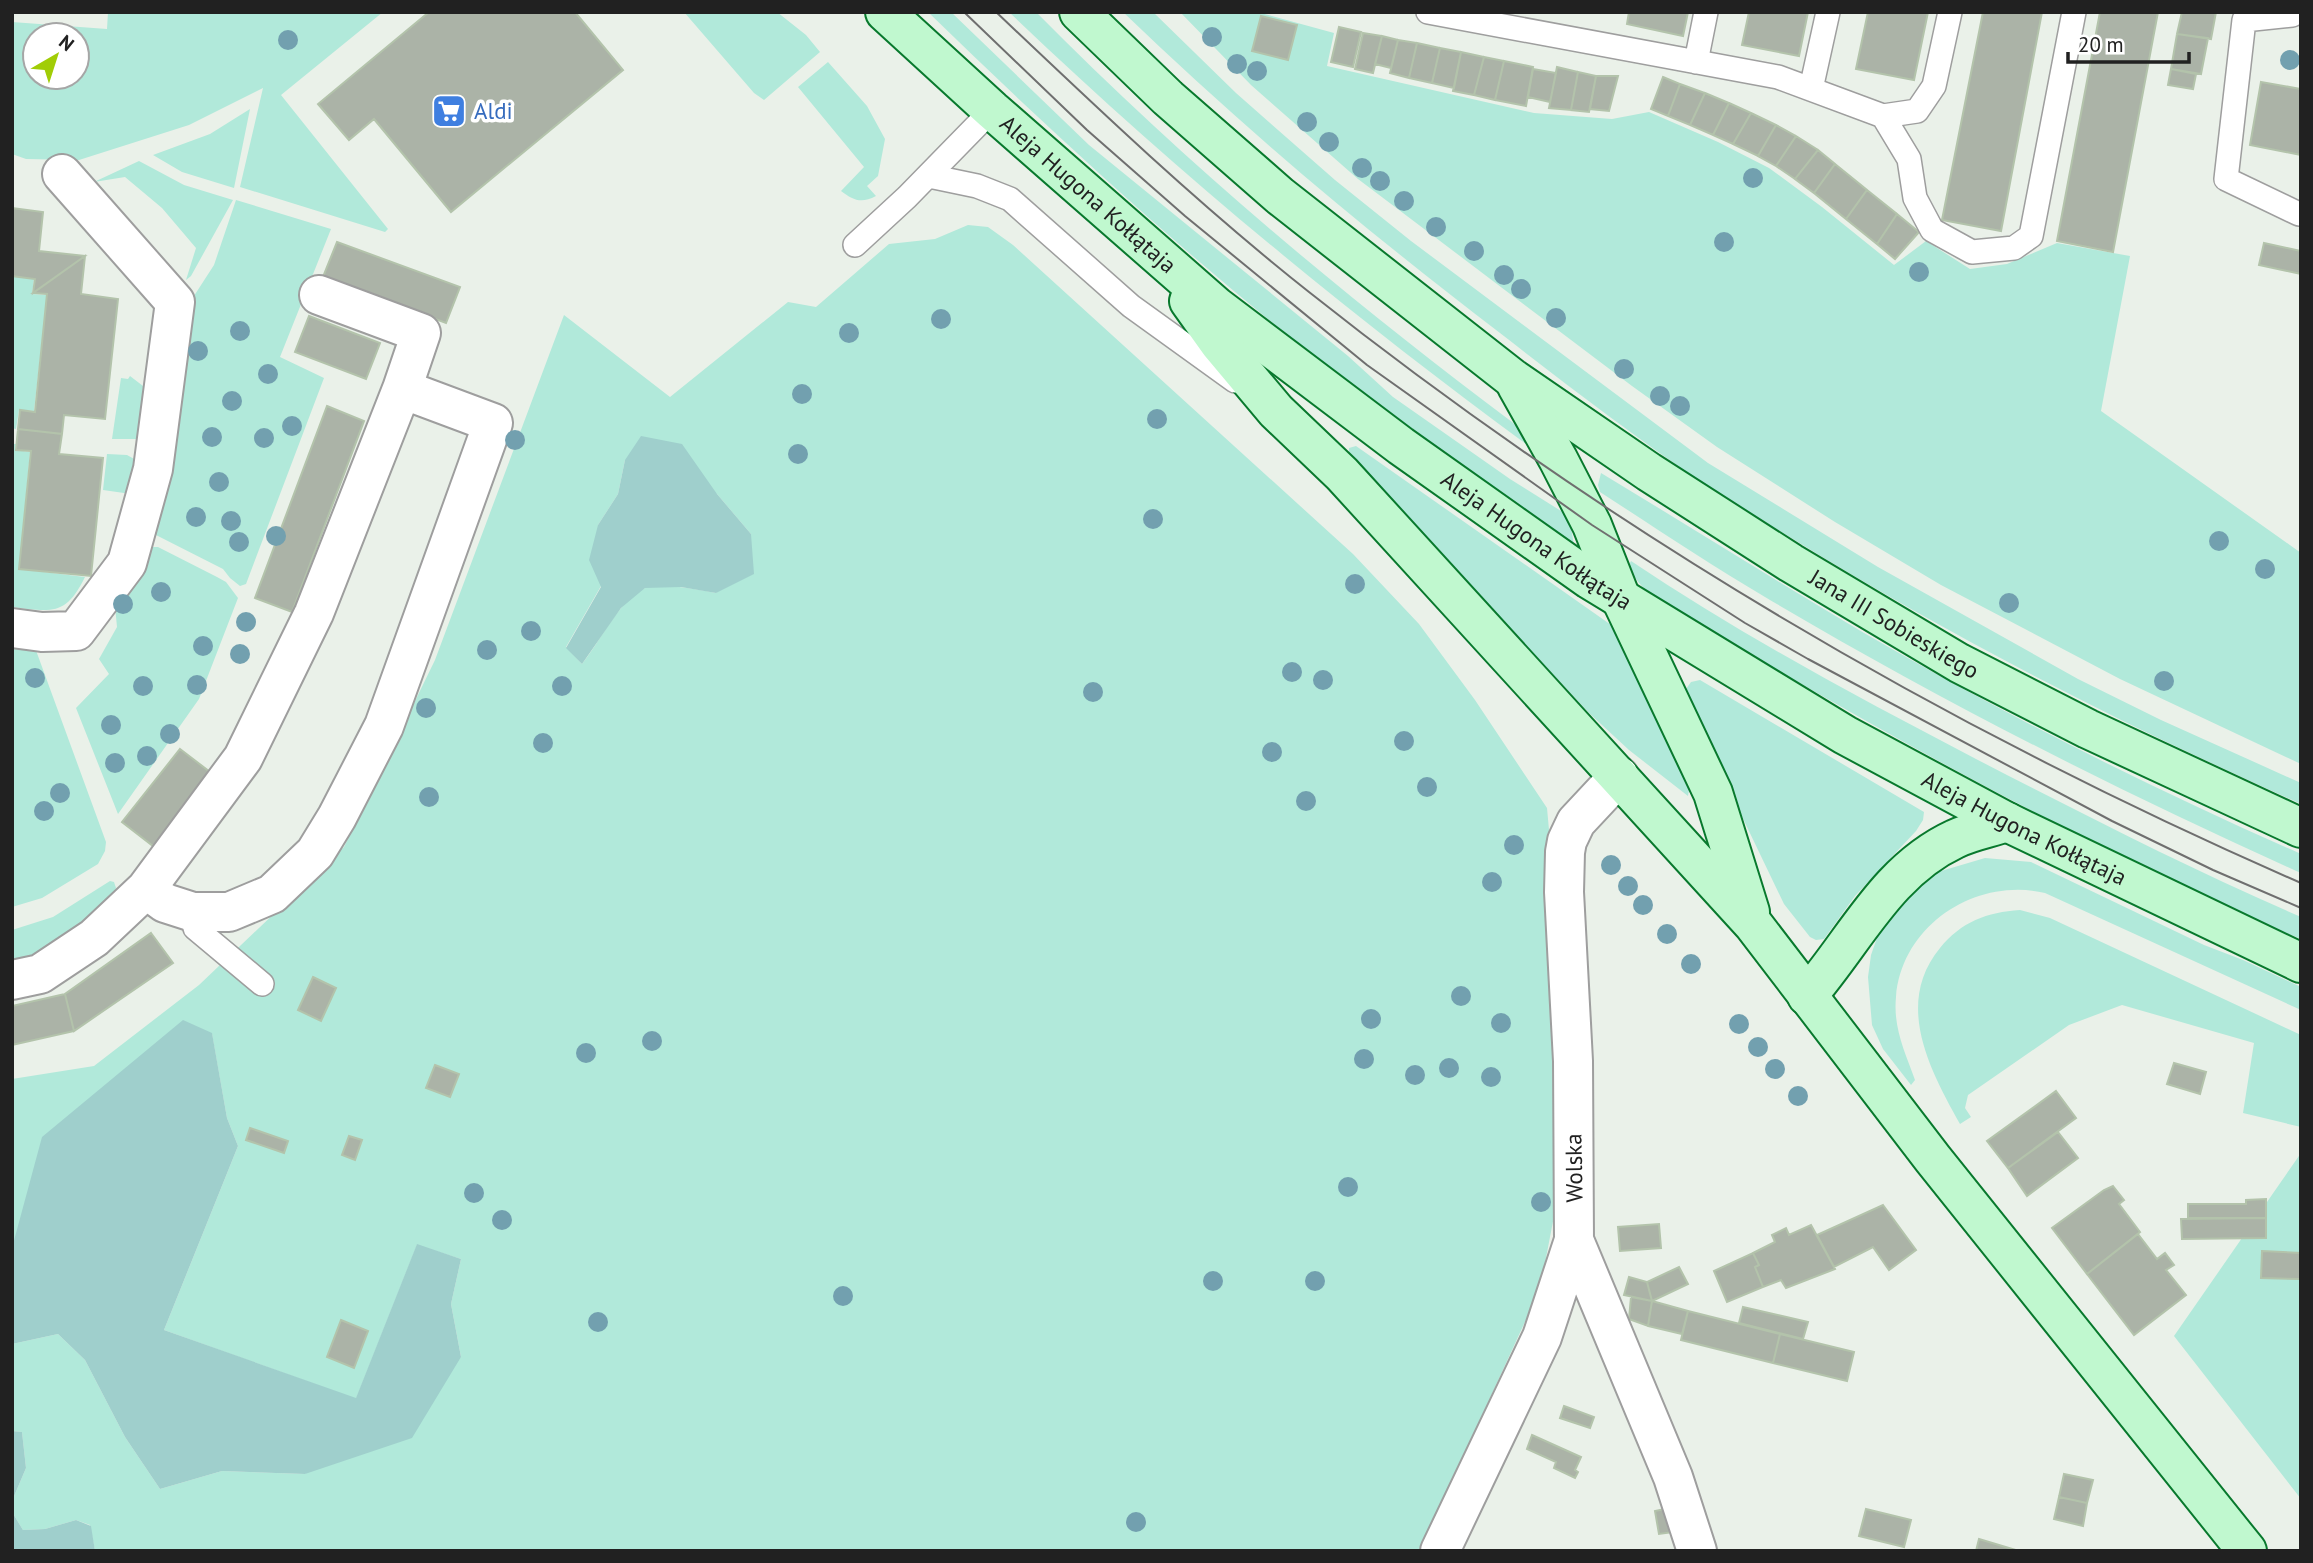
<svg xmlns="http://www.w3.org/2000/svg" width="2313" height="1563" viewBox="0 0 2313 1563" font-family="'PT Sans',sans-serif">
  <style>
    .grass { fill: #b1e9da; fill-rule: evenodd }
    .forest { fill: #9fcfcc }
    .building { fill: #abb3a7; stroke: #b3c3ab; stroke-width: 2 }
    .lines { fill: none; stroke-linecap: round; stroke-linejoin: round }
    .lane-casing { stroke: #9e9e9e; stroke-width: 26 }
    .street-casing { stroke: #9e9e9e; stroke-width: 42 }
    .secondary-casing { stroke: #08792d; stroke-width: 42 }
    .lane { stroke: #fff; stroke-width: 23 }
    .street { stroke: #fff; stroke-width: 38 }
    .secondary { stroke: #c0f8cf; stroke-width: 38 }
    .tram { stroke: #6f6f6f; stroke-width: 2 }
    .tree { fill: #72a0af }
    .labels { text-anchor: middle; stroke-width: 7; stroke-linejoin: round; paint-order: stroke }
    .shop-label { font-size: 23px; fill: #366cbe; stroke: #fff; text-anchor: start }
    .street-label { font-size: 23px; fill: #212121; stroke: #fff }
  </style>
  <rect width="100%" height="100%" fill="#eaf1e9"/>
  <!-- grass -->
  <path class="grass" d="M108 12H383L281 95 388 229 385 232 240 187 263 88 189 125 79 160 26 159 12 154V22L107 29ZM35 35H77V77H35Z
    M684 12H777L806 35 820 52 764 100 754 93Z
    M928 12H951L1089 145 1348 356 1393 397 1510 479 1569 516 1574 545 1568 543C1485 484 1400 425 1320 361 1183 253 1053 134 928 12Z
    M1009 12H1036C1184 162 1344 296 1512 422L1529 440 1526 444C1345 311 1172 168 1009 12Z
    M1123 12H1153L1236 93 1335 180 1411 241 1708 463 1878 567 2078 679 2161 720 2301 783V804C2126 726 1956 640 1793 539 1760 519 1727 500 1695 478 1629 432 1564 383 1500 333 1369 233 1242 127 1123 12Z
    M1180 12H1257L1334 33 1327 66 1534 113 1612 119 1649 112 1718 142 1769 168 1822 207 1894 265 1926 241 1970 269 2007 264 2057 243 2130 256 2101 411 2301 553V764L2120 679 1941 585 1835 522 1717 447 1632 386 1358 179 1251 85Z
    M828 62 867 106 885 139 878 176 867 186 876 196C861 204 853 200 841 191L864 167 798 87Z
    M250 109 234 188 182 172 153 155 210 134Z
    M139 161 184 185 233 200 191 276 186 280 196 248 162 208 125 177 94 182Z
    M236 200 331 229 280 357 324 378 246 584 240 586 230 578 223 569 152 533 192 299 214 265Z
    M968 225 988 227 1013 245 1353 554 1419 624 1475 700 1547 808 1553 874 1555 1211 1540 1289 1420 1551H95L90 1525 76 1520 45 1529 23 1530 12 1512V1501L26 1468 22 1432 12 1431V1344L58 1334 85 1360 125 1437 160 1489 222 1471 305 1474 461 1357 451 1304 461 1259 417 1245 356 1399 164 1330 238 1146 227 1118 212 1034 12 1248V1079L94 1066 199 985 344 847 435 660 564 315 670 397 788 302 816 307 889 244 935 239ZM625 460 717 494 751 534 716 593C699 590 661 582 645 588 622 596 598 645 582 664L566 647 601 586 598 525 618 494Z
    M12 276 34 279 32 294 47 295 34 411 19 410 16 429 12 428Z
    M130 376 143 386 139 439H112L121 378 128 379Z
    M12 444H16L15 450 30 452 19 569 85 577C66 616 52 612 12 607Z
    M1356 446 1614 627 1689 790 1688 796 1629 750 1589 713 1349 455V448Z
    M107 454 127 455 136 460 131 494 103 490Z
    M1601 473C1689 526 1776 581 1864 633 2005 715 2151 788 2301 854V873C2118 791 1937 699 1765 597 1709 564 1654 527 1600 492L1598 485Z
    M150 547H158L217 577 226 582 238 598 199 699 118 814 76 708 109 674 99 659 117 627 115 606Z
    M1631 561C1741 635 1859 698 1976 759 2083 814 2190 869 2301 917V939C2217 906 2136 865 2057 824 1918 752 1784 676 1651 595 1641 586 1633 577 1629 565Z
    M12 631 30 634 106 842 105 851 98 864 42 898 12 907Z
    M1700 680 1924 812 1923 820 1916 831 1855 896 1824 939 1816 940 1810 937 1784 904 1688 704 1686 689 1691 682Z
    M1985 858 2031 862 2204 945 2243 960 2301 987V1010L2045 893C1977 877 1902 924 1896 997 1893 1028 1905 1052 1915 1080L1911 1085 1883 1049 1872 1025 1868 977 1871 955 1878 935 1894 908 1931 874Z
    M110 881 114 882 116 888C102 920 46 955 12 962V930L53 917Z
    M2020 910 2050 918 2301 1035V1127L2243 1113 2254 1043 2122 1005 2069 1025 1968 1095 1965 1108 1971 1117 1960 1124C1930 1070 1894 1004 1940 948 1961 922 1987 912 2020 910Z
    M2301 1153V1499L2174 1336Z"/>
  <!-- forest -->
  <path class="forest" d="M641 436 682 444 717 494 751 534 754 574 716 593 681 587 645 588 621 608 582 664 566 648 601 587 589 560 598 525 618 494 625 460Z
    M183 1020 212 1033 227 1118 238 1146 164 1330 356 1398 417 1244 461 1259 451 1304 461 1357 412 1438 305 1474 222 1471 160 1489 125 1437 85 1360 58 1334 12 1344V1248L42 1137Z
    M12 1431 22 1432 26 1468 12 1501Z
    M12 1512 23 1530 45 1529 76 1520 91 1526 95 1551H12Z"/>
  <!-- building -->
  <path class="building" d="M429 12H575L623 70 451 212 374 119 349 140 318 104Z
    M1629 12H1688L1683 36 1627 24Z
    M1749 12H1808L1799 56 1742 45Z
    M1868 12H1928L1914 80 1856 69Z
    M1983 12H2042L2001 231 1942 220Z
    M2100 12H2158L2113 252 2057 241Z
    M2182 12H2216L2211 39 2177 34Z
    M1261 16 1297 25 1288 60 1252 51Z
    M1339 27 1361 32 1353 67 1331 62Z
    M1363 33 1382 36 1373 73 1355 69Z
    M2177 34 2208 38 2201 74 2171 69Z
    M1382 36 1398 40 1391 68 1375 64Z
    M1398 40 1417 43 1409 78 1390 73Z
    M1417 43 1440 48 1432 83 1409 78Z
    M1440 48 1461 52 1454 88 1432 83Z
    M1461 52 1484 57 1474 95 1453 91Z
    M1484 57 1504 61 1495 100 1474 95Z
    M1504 61 1533 67 1526 106 1495 100Z
    M1557 67 1578 72 1571 110 1549 108Z
    M1533 69 1556 73 1550 102 1528 97Z
    M2171 69 2196 74 2193 89 2168 85Z
    M1578 72 1596 76 1589 112 1571 110Z
    M1596 76H1618L1609 111 1590 109Z
    M1663 77 1680 84 1668 116 1651 109Z
    M2261 82 2301 89V155L2250 145Z
    M1680 84 1705 93 1690 125 1668 116Z
    M1705 93 1729 103 1713 135 1690 125Z
    M1729 103 1751 113 1733 144 1713 135Z
    M1751 113 1776 125 1758 156 1733 144Z
    M1776 125 1796 136 1776 166 1758 156Z
    M1796 136 1818 150 1795 179 1776 166Z
    M1818 150 1835 164 1814 193 1795 179Z
    M1835 164 1867 190 1846 219 1814 193Z
    M1867 190 1897 214 1877 244 1846 219Z
    M12 208 43 212 39 251 85 256 33 293 35 279 12 276Z
    M1897 214 1919 232 1895 259 1877 244Z
    M337 242 460 287 446 323 323 277Z
    M2264 243 2301 251V274L2259 265Z
    M85 256 81 294 118 299 105 419 64 415 62 434 18 429 20 410 35 412 47 294 33 293Z
    M309 316 380 343 366 379 295 352Z
    M327 406 364 421 292 612 255 598Z
    M18 429 62 434 59 454 103 458 91 576 19 569 31 451 16 450Z
    M180 749 210 772 153 846 122 822Z
    M151 933 173 963 74 1031 65 994Z
    M313 977 336 988 321 1021 298 1010Z
    M65 994 74 1031 12 1045V1006Z
    M2174 1063 2206 1072 2200 1094 2167 1084Z
    M435 1065 459 1074 450 1097 426 1088Z
    M2056 1091 2076 1118 2008 1168 1987 1141Z
    M250 1128 288 1141 284 1153 246 1140Z
    M2058 1132 2078 1158 2027 1196 2008 1168Z
    M349 1136 362 1140 355 1160 342 1155Z
    M2113 1186 2124 1200 2119 1204 2140 1232 2087 1274 2052 1228 2104 1190Z
    M2266 1199V1218H2188V1204H2246V1200Z
    M1883 1205 1916 1250 1889 1270 1873 1247 1834 1267 1817 1235Z
    M2266 1218V1238L2182 1239 2181 1219Z
    M1659 1224 1661 1248 1620 1251 1618 1227Z
    M1811 1225 1835 1269 1786 1288 1781 1280 1763 1287 1755 1267 1759 1265 1753 1253 1775 1242 1772 1235 1786 1228 1789 1235Z
    M2138 1234 2157 1259 2165 1253 2174 1265 2166 1270 2186 1295 2134 1335 2087 1274Z
    M2262 1251 2301 1253 2300 1279 2261 1278Z
    M1753 1253 1759 1265 1755 1267 1763 1287 1727 1302 1714 1271Z
    M1679 1267 1688 1284 1652 1301 1647 1282Z
    M1629 1277 1647 1282 1652 1301 1624 1295Z
    M1631 1297 1652 1301 1648 1326 1629 1319Z
    M1652 1301 1688 1311 1682 1334 1648 1326Z
    M1743 1307 1808 1322 1803 1339 1739 1323Z
    M1688 1311 1780 1334 1773 1363 1681 1340Z
    M341 1320 368 1331 354 1368 327 1357Z
    M1780 1334 1854 1352 1847 1381 1773 1363Z
    M1564 1406 1594 1417 1590 1428 1560 1418Z
    M1532 1435 1581 1457 1575 1470 1578 1472 1575 1478 1554 1468 1556 1462 1527 1449Z
    M2064 1474 2093 1480 2087 1503 2059 1497Z
    M2059 1497 2087 1503 2083 1526 2054 1519Z
    M1670 1508 1674 1532 1659 1534 1655 1511Z
    M1866 1509 1911 1520 1904 1547 1859 1536Z
    M1979 1539 2019 1551H1976Z"/>
  <g class="lines">
    <!-- lane casing -->
    <g class="lane-casing">
      <path id="lane" d="M1428 12 1778 77 1883 116 1917 111 1934 86 1950 12
        M2294 12 2292 15 2244 20 2226 179 2299 214
        M1696 62 1706 12
        M1811 89 1828 12
        M1883 116 1909 159 1915 198 1932 230 1972 252 2014 248 2031 236 2074 12
        M929 176 977 186 1010 199 1131 306 1235 381
        M855 245 907 197 992 110
        M193 912 195 928 262 984"/>
    </g>
    <!-- street casing -->
    <g class="street-casing">
      <path id="street" d="M12 628 42 632 76 631 127 563 153 469 175 302 62 174
        M146 889 165 903 193 912H229L272 894 315 853 337 817 384 726 493 423 402 389 421 333 319 295
        M12 980 40 974 94 938 146 889 243 758 314 613 402 389
        M1574 1240 1673 1477 1697 1551
        M1440 1551 1542 1337 1574 1240 1573 1061 1564 892 1565 852 1567 841 1576 822 1619 776"/>
    </g>
    <!-- secondary casing -->
    <g class="secondary-casing">
      <g id="secondary">
        <path id="s1" d="M885 12 992 110 1217 307 1401 446 1589 579 1845 735 2007 822 2301 963"/>
        <path id="s2" d="M1079 12 1168 98 1280 196 1512 378 1649 472 1791 563 1959 663 2088 729 2301 828"/>
        <path d="M1189 301 1219 343 1276 411 1342 474 1753 924 1933 1159 2247 1551"/>
        <path d="M1517 386 1558 459 1592 525 1622 601 1713 793 1750 912"/>
        <path d="M1807 996C1855 941 1886 871 1955 839 1971 831 1990 828 2007 822"/>
      </g>
    </g>
    <!-- lane -->
    <use href="#lane" class="lane"/>
    <!-- street -->
    <use href="#street" class="street"/>
    <!-- secondary -->
    <use href="#secondary" class="secondary"/>
    <!-- tram -->
    <path class="tram" d="M964 12 1087 130 1185 216 1367 365 1592 525 1745 623 1808 659 2112 821 2213 870 2301 908
      M996 12C1097 108 1199 205 1309 292 1611 532 1948 729 2301 883"/>
  </g>
  <!-- trees -->
  <g class="tree">
    <circle cx="1212" cy="37" r="10"/>
    <circle cx="288" cy="40" r="10"/>
    <circle cx="2290" cy="60" r="10"/>
    <circle cx="1237" cy="64" r="10"/>
    <circle cx="1257" cy="71" r="10"/>
    <circle cx="1307" cy="122" r="10"/>
    <circle cx="1329" cy="142" r="10"/>
    <circle cx="1362" cy="168" r="10"/>
    <circle cx="1753" cy="178" r="10"/>
    <circle cx="1380" cy="181" r="10"/>
    <circle cx="1404" cy="201" r="10"/>
    <circle cx="1436" cy="227" r="10"/>
    <circle cx="1724" cy="242" r="10"/>
    <circle cx="1474" cy="251" r="10"/>
    <circle cx="1919" cy="272" r="10"/>
    <circle cx="1504" cy="275" r="10"/>
    <circle cx="1521" cy="289" r="10"/>
    <circle cx="1556" cy="318" r="10"/>
    <circle cx="941" cy="319" r="10"/>
    <circle cx="240" cy="331" r="10"/>
    <circle cx="849" cy="333" r="10"/>
    <circle cx="198" cy="351" r="10"/>
    <circle cx="1624" cy="369" r="10"/>
    <circle cx="268" cy="374" r="10"/>
    <circle cx="802" cy="394" r="10"/>
    <circle cx="1660" cy="396" r="10"/>
    <circle cx="232" cy="401" r="10"/>
    <circle cx="1680" cy="406" r="10"/>
    <circle cx="1157" cy="419" r="10"/>
    <circle cx="292" cy="426" r="10"/>
    <circle cx="212" cy="437" r="10"/>
    <circle cx="264" cy="438" r="10"/>
    <circle cx="515" cy="440" r="10"/>
    <circle cx="798" cy="454" r="10"/>
    <circle cx="219" cy="482" r="10"/>
    <circle cx="196" cy="517" r="10"/>
    <circle cx="1153" cy="519" r="10"/>
    <circle cx="231" cy="521" r="10"/>
    <circle cx="276" cy="536" r="10"/>
    <circle cx="2219" cy="541" r="10"/>
    <circle cx="239" cy="542" r="10"/>
    <circle cx="2265" cy="569" r="10"/>
    <circle cx="1355" cy="584" r="10"/>
    <circle cx="161" cy="592" r="10"/>
    <circle cx="2009" cy="603" r="10"/>
    <circle cx="123" cy="604" r="10"/>
    <circle cx="246" cy="622" r="10"/>
    <circle cx="531" cy="631" r="10"/>
    <circle cx="203" cy="646" r="10"/>
    <circle cx="487" cy="650" r="10"/>
    <circle cx="240" cy="654" r="10"/>
    <circle cx="1292" cy="672" r="10"/>
    <circle cx="35" cy="678" r="10"/>
    <circle cx="1323" cy="680" r="10"/>
    <circle cx="2164" cy="681" r="10"/>
    <circle cx="197" cy="685" r="10"/>
    <circle cx="143" cy="686" r="10"/>
    <circle cx="562" cy="686" r="10"/>
    <circle cx="1093" cy="692" r="10"/>
    <circle cx="426" cy="708" r="10"/>
    <circle cx="111" cy="725" r="10"/>
    <circle cx="170" cy="734" r="10"/>
    <circle cx="1404" cy="741" r="10"/>
    <circle cx="543" cy="743" r="10"/>
    <circle cx="1272" cy="752" r="10"/>
    <circle cx="147" cy="756" r="10"/>
    <circle cx="115" cy="763" r="10"/>
    <circle cx="1427" cy="787" r="10"/>
    <circle cx="60" cy="793" r="10"/>
    <circle cx="429" cy="797" r="10"/>
    <circle cx="1306" cy="801" r="10"/>
    <circle cx="44" cy="811" r="10"/>
    <circle cx="1514" cy="845" r="10"/>
    <circle cx="1611" cy="865" r="10"/>
    <circle cx="1492" cy="882" r="10"/>
    <circle cx="1628" cy="886" r="10"/>
    <circle cx="1643" cy="905" r="10"/>
    <circle cx="1667" cy="934" r="10"/>
    <circle cx="1691" cy="964" r="10"/>
    <circle cx="1461" cy="996" r="10"/>
    <circle cx="1371" cy="1019" r="10"/>
    <circle cx="1501" cy="1023" r="10"/>
    <circle cx="1739" cy="1024" r="10"/>
    <circle cx="652" cy="1041" r="10"/>
    <circle cx="1758" cy="1047" r="10"/>
    <circle cx="586" cy="1053" r="10"/>
    <circle cx="1364" cy="1059" r="10"/>
    <circle cx="1449" cy="1068" r="10"/>
    <circle cx="1775" cy="1069" r="10"/>
    <circle cx="1415" cy="1075" r="10"/>
    <circle cx="1491" cy="1077" r="10"/>
    <circle cx="1798" cy="1096" r="10"/>
    <circle cx="1348" cy="1187" r="10"/>
    <circle cx="474" cy="1193" r="10"/>
    <circle cx="1541" cy="1202" r="10"/>
    <circle cx="502" cy="1220" r="10"/>
    <circle cx="1213" cy="1281" r="10"/>
    <circle cx="1315" cy="1281" r="10"/>
    <circle cx="843" cy="1296" r="10"/>
    <circle cx="598" cy="1322" r="10"/>
    <circle cx="1136" cy="1522" r="10"/>
  </g>
  <!-- icons -->
  <defs>
    <g id="supermarket-square" transform="scale(1.75)"><rect x="-9" y="-9" width="18" height="18" rx="4" fill="#3f7fe0" stroke="#fff"/><path d="M-6-5.5h2.5l.6 2H6L4.5 2H-2.5L-4.4-4H-6ZM-1.5 3.2a1.3 1.3 0 1 0 .1 0ZM3 3.2a1.3 1.3 0 1 0 .1 0Z" fill="#fff"/></g>
  </defs>
  <g fill-rule="evenodd">
    <use href="#supermarket-square" x="449" y="111"/>
  </g>
  <g class="labels">
    <!-- shop labels -->
    <g class="shop-label">
      <text x="474" y="119">Aldi</text>
    </g>
    <!-- street labels -->
    <g class="street-label">
      <text dy="8" stroke="none"><textPath href="#s1" startOffset="273">Aleja Hugona Kołłątaja</textPath></text>
      <text dy="8" stroke="none"><textPath href="#s1" startOffset="840">Aleja Hugona Kołłątaja</textPath></text>
      <text dy="8" stroke="none"><textPath href="#s2" startOffset="1022">Jana III Sobieskiego</textPath></text>
      <text dy="8" stroke="none"><textPath href="#s1" startOffset="1407">Aleja Hugona Kołłątaja</textPath></text>
      <text transform="translate(1574 1168) rotate(-91)" y="8">Wolska</text>
    </g>
  </g>
  <!-- border -->
  <rect width="2313" height="1563" fill="none" stroke="#212121" stroke-width="28"/>
  <!-- north arrow -->
  <g transform="translate(56 56) rotate(39)"><circle r="33" fill="#ffffff" stroke="#a6a6a6" stroke-width="2"/>
  <path d="M0-5L12 26L0 18L-12 26Z" fill="#a1cd06"/>
  <text y="-10" font-size="19" font-weight="bold" text-anchor="middle" fill="#212121">N</text>
  </g>
  <!-- scale -->
  <path d="M2068 52v10h121v-10" fill="none" stroke="#212121" stroke-width="3.5"/>
  <text x="2078" y="52" font-size="21" fill="#212121" stroke="#ffffff" stroke-width="5" paint-order="stroke">20 m</text>
</svg>
